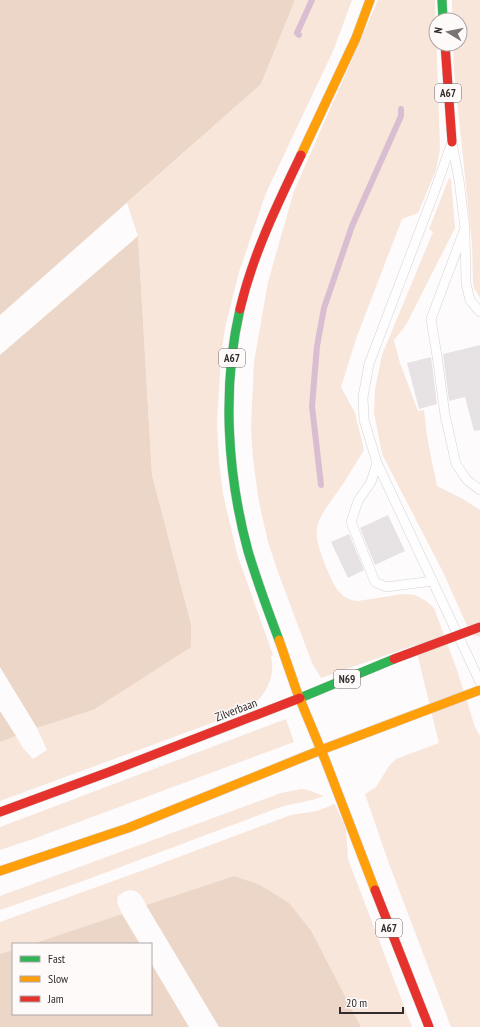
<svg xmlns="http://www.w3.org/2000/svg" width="480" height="1027" viewBox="0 0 480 1027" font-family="'PT Sans Narrow',sans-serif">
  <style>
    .green { fill: #f8e6db }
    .forest { fill: #ecd6c7 }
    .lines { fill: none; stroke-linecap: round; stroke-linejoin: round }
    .stream { stroke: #d9bdd1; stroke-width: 6 }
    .building { fill: #e7e3e4 }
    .lane-casing { stroke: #d6d2d2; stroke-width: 10 }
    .fast-casing { stroke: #d6d2d2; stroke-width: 10 }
    .slow-casing { stroke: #d6d2d2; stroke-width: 10 }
    .jam-casing { stroke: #d6d2d2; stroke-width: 10 }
    .lane { stroke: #fffefe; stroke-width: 9 }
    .fast { stroke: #30b455; stroke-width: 9 }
    .slow { stroke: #ff9f0a; stroke-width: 9 }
    .jam { stroke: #e5322d; stroke-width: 9 }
    .jam-bridge-casing { stroke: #d6d2d2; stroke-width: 10; stroke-linecap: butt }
    .jam-bridge { stroke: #e5322d; stroke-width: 9 }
    .labels { text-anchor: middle; stroke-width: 3; stroke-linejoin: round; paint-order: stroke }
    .shield { fill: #fefafa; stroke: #70696a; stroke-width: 1 }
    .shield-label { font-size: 11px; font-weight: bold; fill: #332b2c }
    .street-label { font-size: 12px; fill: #332b2c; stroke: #fefafa }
  </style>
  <rect width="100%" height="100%" fill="#fdfbfb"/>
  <!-- green -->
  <path class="green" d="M295 0H352L334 49 266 193 239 272 225 328 221 355 217 423 219 462 223 494 237 554 273 655 271 656C275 674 269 690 256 702V703L247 710 0 801V742L16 736 23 748 33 759 47 750 37 728 93 710 191 624 152 475 138 236 127 203 261 84Z
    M378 0H435L440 149 436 170 418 213 402 219 356 339 341 387 355 413 364 450C357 461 350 473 343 484 333 500 314 518 317 538 319 551 325 565 330 576 335 589 343 600 358 601L403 594 415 595 426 601 434 608 457 670 475 727 480 736V1027H451L388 861 365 794 376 787 389 766 396 759 439 743 415 645 321 678 312 663 278 572 268 542 259 502 253 459 251 427 254 362 268 282 294 191Z
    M452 0H480V298L474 288 473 282 472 244 454 71 453 44H460V20H452Z
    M449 178 451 180 455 228 406 325 394 340 400 363 418 411 424 410 427 437 437 486 463 499 480 510V637L471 635 444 574 382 454 374 413 375 389 382 355 433 232 429 229Z
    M286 719 294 742 33 839 0 850V827Z
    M301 789 308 790 324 796C309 802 293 803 278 808L83 881 0 910V896L281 793Z
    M335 804 346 829 348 859 412 1027H361L312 932 234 876 146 905C140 891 132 885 118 896L117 902 122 914 32 944H13V950L0 954V922L152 867 291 815 317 811Z"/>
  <!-- forest -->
  <path class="forest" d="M0 0H295L261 84 0 315Z
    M138 236 152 475 191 624V647L93 710 37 728 0 667V355Z
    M0 711 16 736 0 742Z
    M234 876 260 885 289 903 312 932 361 1027H219L146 905Z
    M122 914 140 944H32Z
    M13 950V1014H151V963L189 1027H0V954Z"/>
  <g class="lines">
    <!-- stream -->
    <path class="stream" d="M299 35 297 33 312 0
      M321 485 312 406 317 346 324 308 352 226 401 116V109"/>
  </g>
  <!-- building -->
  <path class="building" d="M480 345V430L474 431 465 397 449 401 443 354Z
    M431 357 437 404 419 409 407 363Z
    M388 515 405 551 375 565 360 528Z
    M349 534 364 570 348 578 331 542Z"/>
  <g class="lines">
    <!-- lane casing -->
    <g class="lane-casing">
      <path id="lane" d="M452 142 434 193 369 364 363 397 364 420 377 463 480 682
        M452 143 459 180 465 228 431 319 437 356 445 415 456 464 467 480 480 490
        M465 233 466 283 470 300 480 312
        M377 463 371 482 358 501 351 522 375 582 386 587 433 581"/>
    </g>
    <!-- fast casing -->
    <g class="fast-casing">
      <path id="fast" d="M442 0 443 20
        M240 309C222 387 227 474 248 551 257 581 268 611 279 640
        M300 698 394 659"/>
    </g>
    <!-- slow casing -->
    <g class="slow-casing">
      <path id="slow" d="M301 155 356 38 370 0
        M279 640 297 692 326 762 375 890
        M321 750 480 690
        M0 871 128 828 321 750"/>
    </g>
    <!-- jam casing -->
    <g class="jam-casing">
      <path id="jam" d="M445 44 452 142
        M240 309C253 254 277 205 301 155
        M0 812 109 772 300 698
        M375 890 429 1027"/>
    </g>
    <!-- lane -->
    <use href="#lane" class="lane"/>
    <!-- fast -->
    <use href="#fast" class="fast"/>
    <!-- slow -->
    <use href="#slow" class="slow"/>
    <!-- jam -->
    <use href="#jam" class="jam"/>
    <!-- jam-bridge casing -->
    <g class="jam-bridge-casing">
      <path id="jam-bridge" d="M394 659 480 627"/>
    </g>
    <!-- jam-bridge -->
    <use href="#jam-bridge" class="jam-bridge"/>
  </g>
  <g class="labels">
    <!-- shield labels -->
    <g class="shield">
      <rect x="435" y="84" width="26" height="18" rx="3"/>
      <rect x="219" y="349" width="26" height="18" rx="3"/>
      <rect x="334" y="670" width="26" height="18" rx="3"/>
      <rect x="376" y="919" width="26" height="18" rx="3"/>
    </g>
    <g class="shield-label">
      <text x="448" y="97">A67</text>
      <text x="232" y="362">A67</text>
      <text x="347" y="683">N69</text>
      <text x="389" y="932">A67</text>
    </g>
    <!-- street labels -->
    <g class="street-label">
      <text transform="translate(236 710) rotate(-21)" y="4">Zilverbaan</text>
    </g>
  </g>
  <!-- legend -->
  <rect x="12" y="943" width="140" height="72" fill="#fefafa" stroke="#ada7a8"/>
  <rect x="20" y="956" width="20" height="6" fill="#30b455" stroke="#ada7a8"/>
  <text x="48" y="963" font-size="12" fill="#332b2c">Fast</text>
  <rect x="20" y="976" width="20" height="6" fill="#ff9f0a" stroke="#ada7a8"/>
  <text x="48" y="983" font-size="12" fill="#332b2c">Slow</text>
  <rect x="20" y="996" width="20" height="6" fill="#e5322d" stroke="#ada7a8"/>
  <text x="48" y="1003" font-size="12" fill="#332b2c">Jam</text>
  <!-- north arrow -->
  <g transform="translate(448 32) rotate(280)"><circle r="19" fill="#fefafa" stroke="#ada7a8"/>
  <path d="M0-3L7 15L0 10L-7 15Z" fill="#7a7474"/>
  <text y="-6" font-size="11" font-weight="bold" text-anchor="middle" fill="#332b2c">N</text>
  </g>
  <!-- scale -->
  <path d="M340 1007v6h63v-6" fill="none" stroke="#332b2c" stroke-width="2"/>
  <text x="346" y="1007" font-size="12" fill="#332b2c" stroke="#fefafa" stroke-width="3" paint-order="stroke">20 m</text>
</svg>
